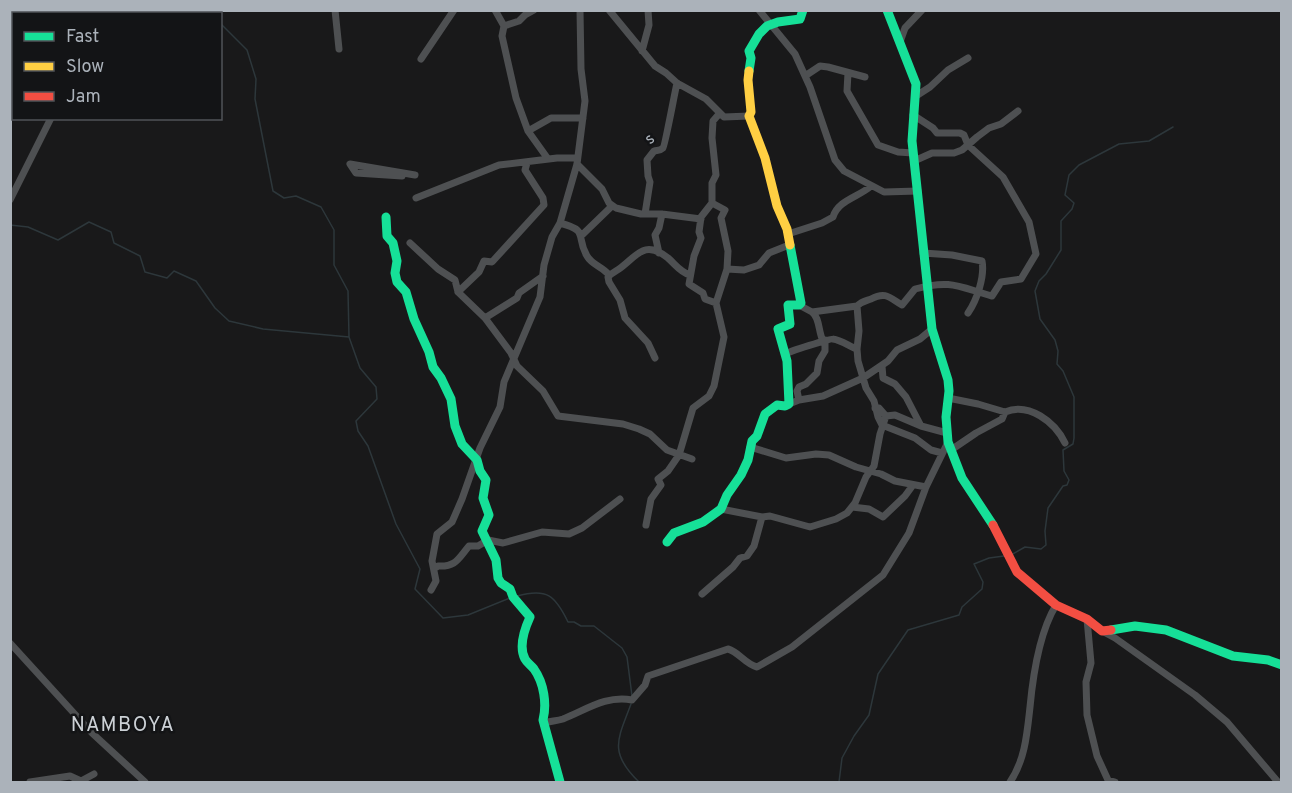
<svg xmlns="http://www.w3.org/2000/svg" width="1292" height="793" viewBox="0 0 1292 793" font-family="Overpass,sans-serif">
  <style>
    .lines { fill: none; stroke-linecap: round; stroke-linejoin: round }
    .stream { stroke: #2d373b; stroke-width: 1.5 }
    .street { stroke: #4e5052; stroke-width: 7 }
    .fast { stroke: #16e098; stroke-width: 9 }
    .slow { stroke: #ffcf43; stroke-width: 9 }
    .jam { stroke: #f24e42; stroke-width: 9 }
    .labels { text-anchor: middle; stroke-width: 5; stroke-linejoin: round; paint-order: stroke }
    .street-label { font-size: 16px; fill: #abb2ba; stroke: #131416 }
    .quarter-label { font-size: 20px; letter-spacing: 1.5px; fill: #ccd1d6; stroke: #131416 }
  </style>
  <rect width="100%" height="100%" fill="#19191a"/>
  <g class="lines">
    <!-- stream -->
    <path class="stream" d="M219 14 220 10
      M220 23 247 50 256 79 255 99 273 191 284 198 296 196 321 207 334 230V265L348 291 349 337 360 368 376 387 377 399 356 421 358 431 368 446 396 524 420 569 415 589 443 618 468 615 510 598
      M10 225 28 227 58 240 89 222 111 232 114 243 140 256 145 272 167 278 174 271 196 281 215 308 229 321 263 329 349 337
      M1011 555 1025 547 1041 549 1046 545 1045 531 1048 508 1063 486 1067 485 1069 480 1064 471 1063 450 1073 444 1074 438V397L1063 371 1057 364 1058 351 1055 340 1040 319 1035 291 1039 281 1046 274 1061 250V221L1072 209 1074 203 1065 195 1069 175 1079 165 1119 144 1149 141 1173 127
      M517 596C547 588 555 595 568 622H574L581 626H594L622 648 627 657 632 696
      M631 704C618 739 608 752 639 782
      M839 782 842 758 854 736 869 715 878 674 908 630 959 615 962 607 982 589 983 582 974 564 989 558 1004 556"/>
    <!-- street -->
    <path class="street" d="M24 10 25 14
      M335 10 339 49
      M495 10 504 26 502 36 516 98 528 131 548 159
      M609 10 655 66 666 73 677 83 706 99 724 117 749 116
      M759 10 795 54 810 87 835 160 844 171 884 192 918 191
      M81 14 82 10
      M504 26 519 21 525 15 534 10
      M900 42 905 28 922 10
      M642 51 649 25 648 10
      M421 59 454 10
      M848 73 847 91 878 145 898 152 913 153
      M805 76 820 66 828 67 865 77
      M916 96 930 87 948 70 968 58
      M528 131 551 118H583
      M914 161 932 153H954L962 150 977 137 989 128 1001 124 1018 111
      M577 164 602 189 609 203 616 208 641 214H662L701 219
      M402 176 356 173 350 164 415 175
      M416 198 499 165 557 158H577
      M10 200 51 118
      M712 203 701 217 699 232 701 238 694 256 689 284 703 293 705 299 716 303
      M645 214 650 182 648 176 647 160 654 151C657 150 660 151 663 148 665 146 675 91 677 83
      M560 223C590 231 575 236 587 256 592 265 603 267 609 275
      M788 234 822 223 833 217C838 200 859 197 871 186
      M581 236 612 206
      M410 243 438 269 455 280 458 292 485 318 511 353 517 366 543 391 558 416 623 424 639 429 650 434 667 450 692 459
      M659 253 655 235 659 228 662 214
      M923 253 952 255 982 261C985 276 977 300 968 313
      M727 269 744 270 759 265 769 253 789 245
      M458 292 479 272 484 261 492 262 544 205 543 198 525 170 527 163
      M799 305 812 312 857 306C862 301 865 301 871 299 886 291 890 298 902 305L915 289C951 279 959 287 992 296L1001 282 1021 279 1036 254 1029 222 1003 177 968 145 964 135 960 133H937L933 128 913 115
      M857 306 859 331 857 349 858 361 866 388 874 401 878 417 882 425 915 438 931 450 942 453
      M812 312C820 318 818 331 823 341
      M485 318 517 298 519 293 543 276
      M785 354C788 352 831 338 833 339 841 340 849 346 857 349
      M655 358 648 343 625 318 620 300 609 282 608 277C611 273 615 272 619 269 637 256 644 239 668 258 676 265 680 272 690 275
      M882 366 883 378 895 384 906 397 921 426
      M948 398 978 404 1005 412C1029 402 1055 422 1065 443
      M799 400 797 391 799 387 806 384 817 373 819 361 825 351V340
      M789 404 799 400 823 396 863 378 888 361 897 350 920 339 932 329
      M875 408H879L886 416 895 415 921 426 947 433
      M750 447 786 458 816 454 829 455 856 467 881 474 895 481 926 487
      M951 450 976 433 1002 419 1005 412
      M852 507 869 509 883 517 905 496 913 485
      M721 509 762 517 770 516 810 527 836 519 847 513 855 503 866 477 874 466 880 434 886 416
      M646 525 651 499 661 485 658 479 668 471 679 455 693 408 709 396 714 386 724 337 716 303 727 269 728 251 721 218 725 210 712 203V183L716 175 712 138 713 121 719 114
      M435 568 438 566C456 567 458 559 469 546H478L488 540 503 543 542 532 569 534 582 528 620 499
      M431 590 436 581 432 561 437 534 452 522 462 499 480 448 500 407 504 382 540 297 544 265 552 237 560 223 577 164 585 101 581 69 580 10
      M702 594 733 567 740 558 747 556 754 546 762 517
      M1087 619 1091 663 1086 682 1087 715 1097 756 1108 780 1115 782
      M1102 631 1115 638 1195 695 1227 722 1278 782
      M10 643 92 733 145 782
      M544 723C550 721 557 721 563 719 586 710 606 695 632 700L645 685 648 676 728 649C739 652 745 664 757 667L792 647 883 575 909 533 926 487 948 442
      M30 782 70 776 81 781 94 774
      M1010 782C1025 760 1027 734 1030 707 1033 675 1039 633 1056 605"/>
    <!-- fast -->
    <path class="fast" d="M887 10 916 84 912 141 932 329 948 380 949 391 946 417 948 442 962 478 993 525
      M749 71 751 58 749 51 759 34 767 26 778 22 800 19 803 10
      M386 217 387 236 393 243 397 261 395 273 397 282 406 292 414 319 429 352 433 367 441 378 451 399 455 426 462 444 477 460 480 471 486 480 483 498 489 515 482 531 496 560 498 578 501 583 510 589 513 597 530 617C525 628 518 646 525 659 527 663 531 665 534 669 544 683 547 704 543 720L560 782
      M667 542 674 533 703 522 721 509 727 495 741 475 748 460 752 441 757 436 765 414 777 405 785 406 789 404 787 361 778 329 790 324 788 305H799L801 303 790 245
      M1111 630 1135 626 1166 630 1233 656 1268 660 1282 665"/>
    <!-- slow -->
    <path class="slow" d="M749 71 748 80 751 112 749 116 765 158 777 206 787 229 790 245"/>
    <!-- jam -->
    <path class="jam" d="M993 525 1017 572 1056 605 1087 619 1102 631 1111 630"/>
  </g>
  <g class="labels">
    <!-- street labels -->
    <g class="street-label">
      <text transform="translate(649 138) rotate(-39)" y="6">s</text>
    </g>
    <!-- quarter labels -->
    <g class="quarter-label">
      <text x="123" y="731">NAMBOYA</text>
    </g>
  </g>
  <!-- border -->
  <rect width="1292" height="793" fill="none" stroke="#abb2ba" stroke-width="24"/>
  <!-- legend -->
  <rect x="12" y="12" width="210" height="108" fill="#131416" stroke="#505358" stroke-width="1.5"/>
  <rect x="24" y="32" width="30" height="9" fill="#16e098" stroke="#505358" stroke-width="1.5"/>
  <text x="66" y="42" font-size="18" fill="#abb2ba">Fast</text>
  <rect x="24" y="62" width="30" height="9" fill="#ffcf43" stroke="#505358" stroke-width="1.5"/>
  <text x="66" y="72" font-size="18" fill="#abb2ba">Slow</text>
  <rect x="24" y="92" width="30" height="9" fill="#f24e42" stroke="#505358" stroke-width="1.5"/>
  <text x="66" y="102" font-size="18" fill="#abb2ba">Jam</text>
</svg>
